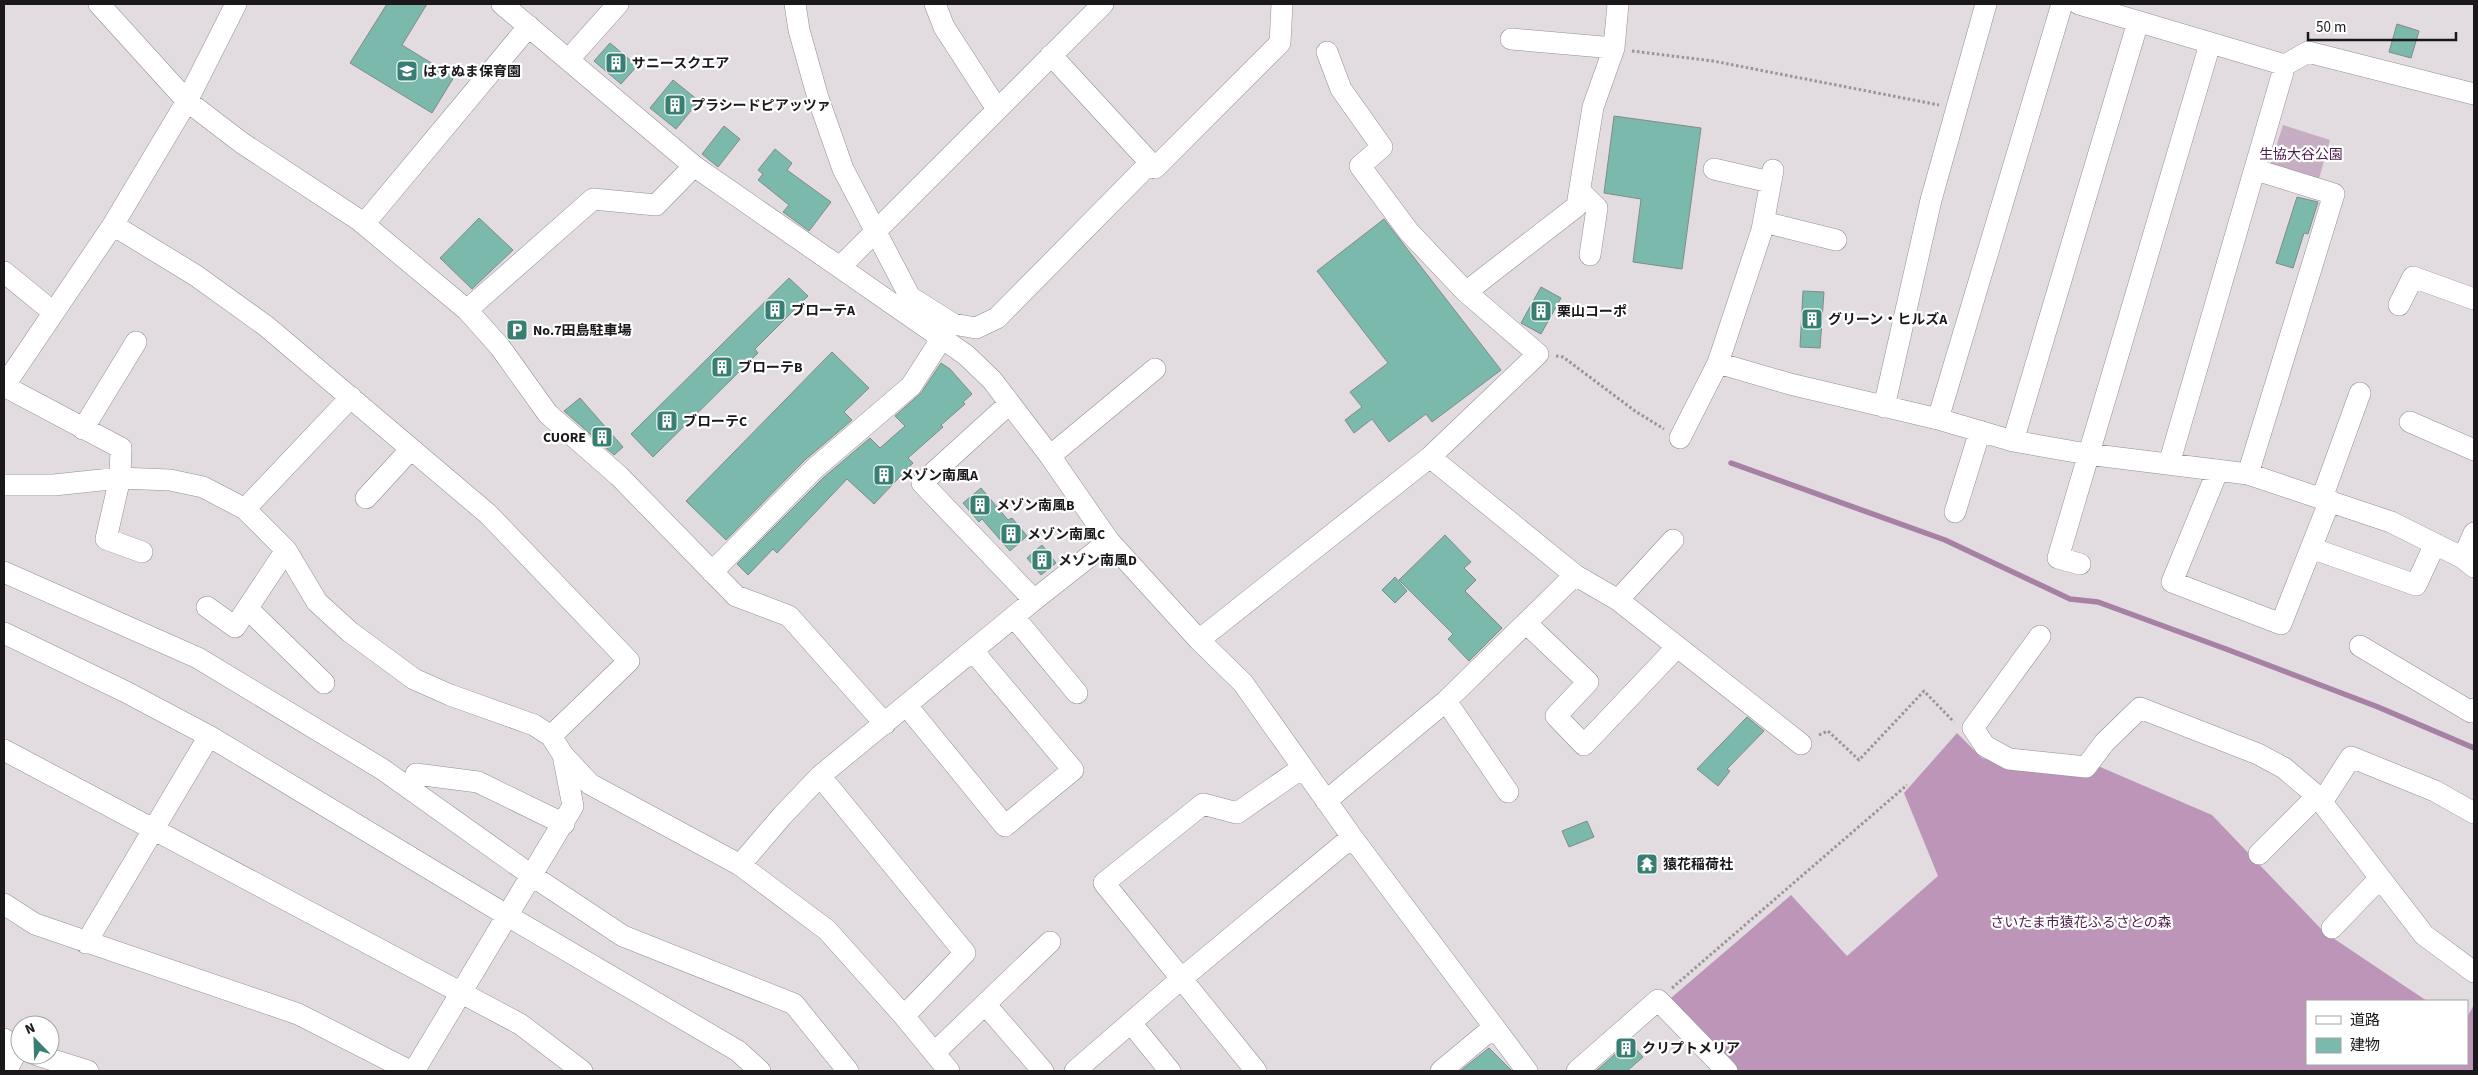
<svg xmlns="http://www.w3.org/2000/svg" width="2478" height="1075" viewBox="0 0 2478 1075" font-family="'Source Sans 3','Noto Sans JP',sans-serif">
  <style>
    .green { fill: #c6adc4 }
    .forest { fill: #bc95b8 }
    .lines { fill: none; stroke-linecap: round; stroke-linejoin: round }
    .stream { stroke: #a781a4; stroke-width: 5.5 }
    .building { fill: #7bb9ad; stroke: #818a88 }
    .minor-casing { stroke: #948e94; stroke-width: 22 }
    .path { stroke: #989497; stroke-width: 3; stroke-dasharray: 2.5 2.5; stroke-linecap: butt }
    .minor { stroke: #fff; stroke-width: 21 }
    .labels { text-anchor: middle; stroke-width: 4.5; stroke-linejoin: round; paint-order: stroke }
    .poi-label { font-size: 14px; font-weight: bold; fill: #1a181a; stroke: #fff; text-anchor: start }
    .park-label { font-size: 14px; fill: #4e1e4c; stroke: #fff }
  </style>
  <rect width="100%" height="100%" fill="#e2dce1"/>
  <!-- green -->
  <path class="green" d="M2283 125 2330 140 2318 182 2274 169 2271 163Z"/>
  <!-- forest -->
  <path class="forest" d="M1957 733 1982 758 2006 765 2098 766 2212 815 2324 932 2427 1001H2307V1064H2467V1017L2474 1005V1071H1739L1671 998 1791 895 1847 956 1938 876 1904 793Z"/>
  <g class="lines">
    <!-- stream -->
    <path class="stream" d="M1731 463 1945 540 2070 599 2098 602 2226 649 2378 707 2474 748"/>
  </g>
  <!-- building -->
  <path class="building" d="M387 4H427L402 45 454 77 432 113 350 63Z
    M2397 24 2419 31 2411 58 2389 52Z
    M610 43 637 66 621 84 594 61Z
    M673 80 699 101 676 129 650 108Z
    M1614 116 1701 128 1682 269 1633 262 1641 199 1604 193Z
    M724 126 740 139 718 167 702 154Z
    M775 149 792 163 787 170 831 202 809 231 783 212 789 205 758 180 763 174 758 170Z
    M2297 197 2318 202 2308 234 2304 233 2293 268 2276 263Z
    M479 218 513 250 472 289 440 258Z
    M1384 219 1501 370 1432 422 1426 414 1389 442 1372 419 1354 433 1345 420 1362 407 1350 392 1388 363 1317 271Z
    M789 278 808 296 755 349 758 353 653 457 631 434Z
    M1541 287 1561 298 1541 334 1521 323Z
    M1803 291 1824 292 1820 348 1800 347Z
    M832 352 869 388 844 412 852 420 805 460 726 540 686 501Z
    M941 363 950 369 972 394 963 402 965 404 941 425 943 427 908 458 913 463 874 504 847 479 777 553 773 549 748 575 737 564 823 478 870 438 880 448 905 426 895 416 921 393Z
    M580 398 623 447 614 455 564 411Z
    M981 488 1008 520 1012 518 1027 536 1010 551 982 519 979 522 963 503Z
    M1445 535 1471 562 1464 568 1476 580 1465 591 1502 628 1469 661 1448 639 1453 634 1399 580Z
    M1042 545 1056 563 1041 575 1027 558Z
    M1395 577 1407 591 1395 603 1382 590Z
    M1747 717 1764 731 1727 769 1730 771 1718 786 1697 769Z
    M1587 821 1594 837 1569 847 1562 831Z
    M1629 1042 1643 1057 1627 1071H1596Z
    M1489 1048 1512 1071H1460Z"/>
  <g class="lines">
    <!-- minor casing -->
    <g class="minor-casing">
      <path id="minor" d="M99 4 187 101 242 143 359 220 467 310 500 347 548 414 619 476 736 596 789 616 885 724
        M502 4 694 166 966 355 992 380 1050 456 1109 541 1199 640 1243 683 1352 837 1527 1071
        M795 4 799 30 818 98 843 169 910 297 953 324 976 328 997 318 1150 163
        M935 4 944 27 997 109
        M2079 4 2285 65 2308 52 2474 94
        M1511 39 1614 48
        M1327 52 1341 89 1382 147 1360 166 1409 232 1466 292
        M1051 55 1155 168 1280 43 1282 4
        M569 59 618 4
        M1714 169 1770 182
        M1580 191 1597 208 1590 255
        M1764 222 1836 240
        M364 224 529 26
        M113 225 195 275 266 326 488 514 629 661 551 736
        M840 267 1103 4
        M4 272 53 312
        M2399 305 2413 277 2474 299
        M467 310 593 199 656 205 694 166
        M1718 363 1762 230 1773 170
        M4 386 113 225 187 101 236 4
        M4 386 121 448 120 478 106 539 142 552
        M1009 404 922 483 1034 600
        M1884 407 1931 200 1986 4
        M1938 419 2062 4
        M2410 422 2474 450
        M83 429 136 342
        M1680 438 1718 363 1790 384 1938 419 2013 441 2087 454 2248 474 2391 522 2463 558 2474 567
        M2013 441 2138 22
        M1050 456 1155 369
        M1430 457 1575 575 1618 600 1673 540
        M2169 464 2285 65
        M2218 470 2172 582 2281 624 2330 500
        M2248 474 2334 194 2256 170
        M4 485H54L120 478 170 480 203 487 245 509 286 550 317 602 350 632 414 679 450 695 534 725 551 736 563 755 573 806 414 1071
        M366 498 411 449
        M2322 498 2360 393
        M245 509 351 397
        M1955 512 1980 431
        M2311 548 2416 585 2435 544
        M2463 558 2474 533
        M2080 564 2058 558 2210 44
        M4 572 198 658 382 769 531 875 623 936 794 1004 848 1071
        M712 572 814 469 911 386 942 338
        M1618 600 1801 744
        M207 607 235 627 286 550
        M248 609 324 683
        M1014 617 1077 693
        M1526 623 1588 682 1556 716 1584 745 1677 647
        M4 633 126 692 209 736 508 916 738 1051 760 1071
        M2040 636 1973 728 1985 746 2009 759 2086 767 2104 743 2140 708 2258 754 2284 768 2317 796 2424 935 2474 972
        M1199 640 1430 457 1538 354 1466 292 1577 206 1593 107 1614 48 1618 4
        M2360 646 2471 712 2474 709
        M1446 701 1508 792
        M907 706 1005 826 1073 770 973 651
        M4 750 520 1024 582 1071
        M563 755 590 784 740 865 827 930 904 1016 949 1071
        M416 774 478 782 564 824
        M820 776 965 953 904 1016
        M1326 801 1446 701 1575 575
        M2322 802 2351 757 2435 791 2474 813
        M2259 854 2317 796
        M740 865 782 816 820 776 1034 600 1109 541
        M4 904 35 924 298 1014 410 1071
        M2332 928 2380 878
        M86 943 209 736
        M985 1004 1043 1071
        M1131 1023 1170 1071
        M4 1039 18 1049 6 1071
        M934 1053 1050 942
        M37 1055 88 1071
        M1075 1071 1181 979 1352 837
        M1256 1071 1104 883 1203 804 1237 813 1302 768
        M1441 1071 1494 1027
        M1577 1071 1658 1000 1727 1071"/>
    </g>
    <!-- path -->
    <path class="path" d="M1632 51 1713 61 1939 105
      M1556 356 1563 357 1635 411 1664 429
      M1819 735 1828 731 1859 760 1924 691 1954 722
      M1672 988 1907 785"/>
    <!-- minor -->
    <use href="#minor" class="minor"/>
  </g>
  <!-- icons -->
  <defs>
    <g id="building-square" transform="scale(1.125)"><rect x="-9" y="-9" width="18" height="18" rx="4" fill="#397e72" stroke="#fff"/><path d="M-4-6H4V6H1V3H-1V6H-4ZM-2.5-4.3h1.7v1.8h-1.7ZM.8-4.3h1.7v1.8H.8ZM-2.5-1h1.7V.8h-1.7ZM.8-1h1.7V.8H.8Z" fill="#fff"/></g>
    <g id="school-square" transform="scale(1.125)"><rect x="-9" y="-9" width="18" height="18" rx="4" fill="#397e72" stroke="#fff"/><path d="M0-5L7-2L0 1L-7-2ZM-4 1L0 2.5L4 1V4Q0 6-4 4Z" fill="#fff"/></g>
    <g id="parking-square" transform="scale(1.125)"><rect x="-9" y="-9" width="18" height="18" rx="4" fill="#397e72" stroke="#fff"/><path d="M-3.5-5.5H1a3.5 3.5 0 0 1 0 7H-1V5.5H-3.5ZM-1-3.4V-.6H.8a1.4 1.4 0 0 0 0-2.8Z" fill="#fff"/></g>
    <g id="temple-square" transform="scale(1.125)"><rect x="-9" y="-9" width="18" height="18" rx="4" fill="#397e72" stroke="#fff"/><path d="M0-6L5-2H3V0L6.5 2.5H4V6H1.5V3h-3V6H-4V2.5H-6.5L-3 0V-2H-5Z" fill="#fff"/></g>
  </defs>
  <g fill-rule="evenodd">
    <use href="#building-square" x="616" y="63"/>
    <use href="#school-square" x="407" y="71"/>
    <use href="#building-square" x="675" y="105"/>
    <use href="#building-square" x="775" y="310"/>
    <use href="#building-square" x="1541" y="311"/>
    <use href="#building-square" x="1812" y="319"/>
    <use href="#parking-square" x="517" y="330"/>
    <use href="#building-square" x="722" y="367"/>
    <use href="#building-square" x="667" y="421"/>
    <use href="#building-square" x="602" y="437"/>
    <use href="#building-square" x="884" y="475"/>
    <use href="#building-square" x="980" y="505"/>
    <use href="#building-square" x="1011" y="534"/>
    <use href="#building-square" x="1042" y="560"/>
    <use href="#temple-square" x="1647" y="864"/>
    <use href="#building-square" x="1626" y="1048"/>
  </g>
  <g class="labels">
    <!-- poi labels -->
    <g class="poi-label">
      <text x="632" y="68">サニースクエア</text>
      <text x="423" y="76">はすぬま保育園</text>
      <text x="691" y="110">プラシードピアッツァ</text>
      <text x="791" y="315">ブローテA</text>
      <text x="1557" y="316">栗山コーポ</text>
      <text x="1828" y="324">グリーン・ヒルズA</text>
      <text x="533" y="335">No.7田島駐車場</text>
      <text x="738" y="372">ブローテB</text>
      <text x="683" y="426">ブローテC</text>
      <text x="586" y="442" text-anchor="end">CUORE</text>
      <text x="900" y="480">メゾン南風A</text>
      <text x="996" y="510">メゾン南風B</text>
      <text x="1027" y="539">メゾン南風C</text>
      <text x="1058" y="565">メゾン南風D</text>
      <text x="1663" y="869">猿花稲荷社</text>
      <text x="1642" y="1053">クリプトメリア</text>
    </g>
    <!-- park labels -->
    <g class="park-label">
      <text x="2301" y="159">生協大谷公園</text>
      <text x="2081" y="927">さいたま市猿花ふるさとの森</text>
    </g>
  </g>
  <!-- border -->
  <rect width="2478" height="1075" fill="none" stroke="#1a181a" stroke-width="10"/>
  <!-- legend -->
  <rect x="2306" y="1000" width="162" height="65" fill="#ffffff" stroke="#a3a3a3"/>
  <rect x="2316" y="1016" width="25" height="8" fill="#ffffff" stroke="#a3a3a3"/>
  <text x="2350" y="1025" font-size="15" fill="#1a181a">道路</text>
  <rect x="2316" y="1038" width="25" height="15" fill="#7bb9ad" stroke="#a3a3a3"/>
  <text x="2350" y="1050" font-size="15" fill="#1a181a">建物</text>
  <!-- north arrow -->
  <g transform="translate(35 1040) rotate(337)"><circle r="24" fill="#ffffff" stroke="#a3a3a3"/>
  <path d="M0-4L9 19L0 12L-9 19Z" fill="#397e72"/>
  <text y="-8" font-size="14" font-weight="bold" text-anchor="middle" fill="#1a181a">N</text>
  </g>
  <!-- scale -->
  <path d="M2308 32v8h148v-8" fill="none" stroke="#1a181a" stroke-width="2.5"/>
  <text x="2316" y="32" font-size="15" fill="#1a181a" stroke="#ffffff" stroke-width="4" paint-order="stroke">50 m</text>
</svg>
